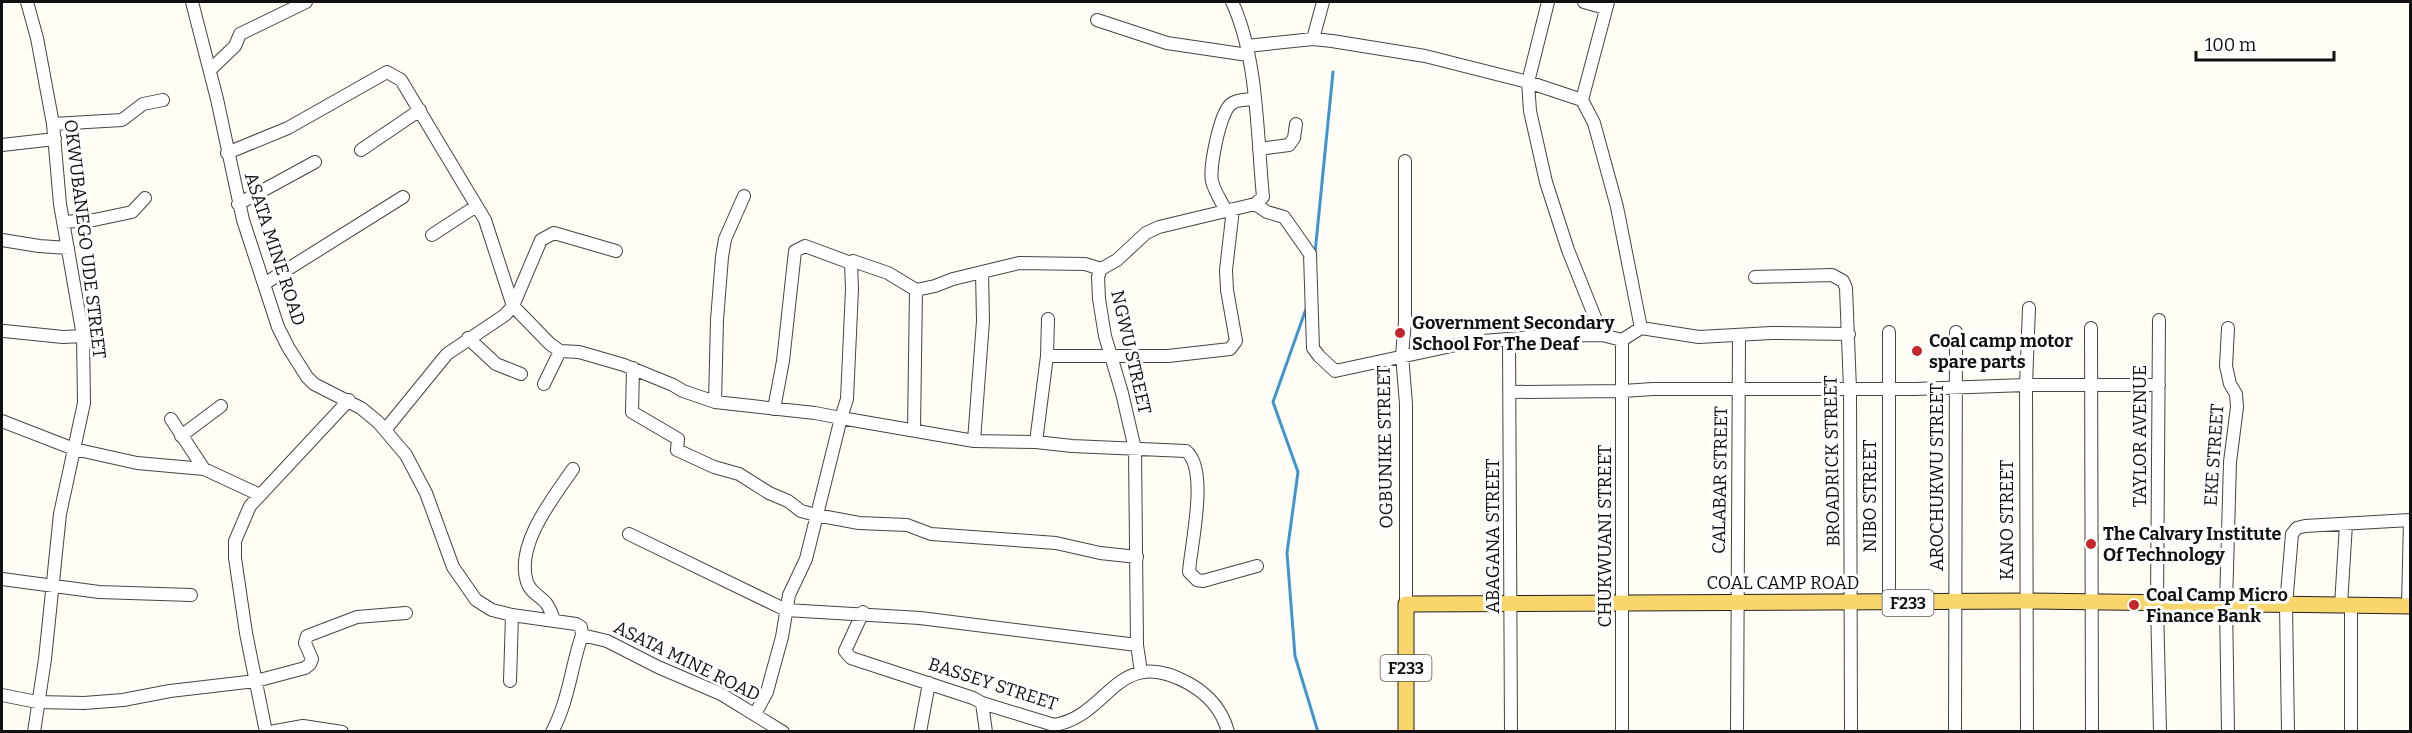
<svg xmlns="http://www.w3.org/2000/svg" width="2412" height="733" viewBox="0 0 2412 733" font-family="Bitter,serif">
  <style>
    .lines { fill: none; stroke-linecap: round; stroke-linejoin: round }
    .stream { stroke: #3f96cf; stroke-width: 3 }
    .minor-casing { stroke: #444; stroke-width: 14 }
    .major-casing { stroke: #222; stroke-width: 17 }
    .minor { stroke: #fff; stroke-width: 12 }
    .major { stroke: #f9d66b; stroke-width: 15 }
    .poi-dot { fill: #c4262e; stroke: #fff; stroke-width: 2 }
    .labels { text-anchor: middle; stroke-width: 6; stroke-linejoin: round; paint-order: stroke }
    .shield { fill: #fff; stroke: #585858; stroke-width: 1.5 }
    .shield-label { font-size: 16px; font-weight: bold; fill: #111 }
    .street-label { font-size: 18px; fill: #111; stroke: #fff }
    .poi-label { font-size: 18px; font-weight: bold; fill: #111; stroke: #fff; text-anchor: start }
  </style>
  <rect width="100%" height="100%" fill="#fffdf5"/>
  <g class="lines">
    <!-- stream -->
    <path class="stream" d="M1315 253 1333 72
      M1307 306 1273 402 1298 472 1287 553 1295 656 1318 732"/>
    <!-- minor casing -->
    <g class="minor-casing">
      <path id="minor" d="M27 2 37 38 53 124 60 204 83 336 84 403 60 514 45 659 34 732
        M192 2 217 99 243 220 278 327 288 347 307 377 314 384 361 408 378 422 406 455 426 493 453 567 476 600 492 610 512 615 576 624 581 627 582 635 607 641 658 667 721 694 783 732
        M1232 2C1258 57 1257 136 1263 197L1255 204
        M1548 2 1528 82 1530 111 1546 182 1556 213 1568 250 1602 335
        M1584 2 1605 8
        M1608 2 1582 100 1594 123 1617 207 1641 328
        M1097 20 1167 43 1248 55
        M1313 39 1323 2
        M1247 46 1313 39 1332 41 1425 56 1528 82 1582 100
        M210 70 235 46 240 34 306 2
        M53 124 122 120 143 104 163 100
        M2 145 55 139
        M1259 149 1289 145 1294 138 1296 124
        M361 150 420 110
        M227 153 288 128 387 72 401 80 485 220 513 306 550 344 560 351 579 352 624 365 673 385 683 391 715 402 815 413 841 418 806 559 789 595 782 637 771 677 767 692 755 714
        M1405 161V321L1402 355 1406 404V604
        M238 204 315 162
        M1226 211C1222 202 1214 191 1212 181 1209 168 1220 112 1231 104 1237 99 1246 100 1253 99
        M63 222 94 220 132 212 145 198
        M432 235 475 207
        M2 240 39 246 68 248
        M1101 269 1085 264 1019 263 953 279 935 286 916 290 888 273 853 261 851 263 852 289 847 399 841 418 974 441 1036 442 1072 446 1186 451C1209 469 1191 544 1189 572L1197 580 1203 581 1257 566
        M1755 277 1832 275 1843 281 1846 288 1850 389 1851 732
        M264 284 403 197
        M2159 320 2157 604 2160 732
        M2091 328 2092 732
        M2228 328 2226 366 2230 384 2236 394 2237 407 2230 462 2226 604 2228 732
        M4 331 63 337 83 336
        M468 338 496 364 521 374
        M1509 340 1511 732
        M1047 356H1168L1230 349 1236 341 1227 290 1226 270 1233 209
        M633 368 632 412 678 439 677 450 714 467 739 474 769 493 788 501 801 511 816 515 859 523 907 525 931 534 1056 543 1100 553 1137 557
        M544 384 560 351
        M1511 392 1623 391 1653 389H1915L2026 385H2159
        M715 402 717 320 722 257 725 239 744 196
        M774 409 783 361 795 251 805 246 851 263
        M171 419 204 469
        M2 421 74 449 137 463 204 469 260 495
        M914 429 916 290
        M385 430 447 354 505 315 513 306 541 240 554 233 616 251
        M181 436 221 406
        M974 441 983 321 982 272
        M1036 442 1047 356 1048 319
        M629 534 786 610 920 618 1137 645
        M2 579 99 592 191 595
        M1889 603V332
        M2341 605 2346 524
        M2408 606 2410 520
        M863 612 845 651 851 658 973 698 982 703 1054 725C1110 716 1116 644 1188 683 1208 694 1222 709 1228 732
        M554 620C552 614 549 607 546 603 540 596 530 592 527 582 515 545 553 498 573 469
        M1141 672 1137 645 1135 449 1122 393 1105 336 1099 299 1098 277 1101 269 1117 260 1146 233 1159 227 1255 204 1267 212 1284 217 1310 254 1313 348 1319 356 1335 371 1470 342 1546 336 1602 335 1622 340 1641 328 1699 337 1771 333 1849 334
        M510 681 512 615
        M2 695 37 702 84 703 123 700 170 691 256 681 305 668 310 664 312 659 305 643 307 636 357 617 406 613
        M982 703 986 732
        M266 732 246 633 235 558V541L250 506 349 400
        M270 732 303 726 342 732
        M552 732C569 700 571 667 582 635
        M920 732 929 683
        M1622 732V340
        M1737 732 1739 336
        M1955 732 1956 332
        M2027 732 2026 385 2029 308
        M2288 732 2286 605 2292 534 2297 528 2305 526 2410 520
        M2351 732V605"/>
    </g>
    <!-- major casing -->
    <g class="major-casing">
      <path id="major" d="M1406 732V604L2030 601 2410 606"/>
    </g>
    <!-- minor -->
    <use href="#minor" class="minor"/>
    <!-- major -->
    <use href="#major" class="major"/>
  </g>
  <!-- markers -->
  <g class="poi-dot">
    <circle cx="1400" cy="333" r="6"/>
    <circle cx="1917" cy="351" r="6"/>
    <circle cx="2091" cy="544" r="6"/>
    <circle cx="2134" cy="605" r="6"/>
  </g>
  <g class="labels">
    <!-- shield labels -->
    <g class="shield">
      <rect x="1882.5" y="590" width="51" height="26" rx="4.5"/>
      <rect x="1380.5" y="655" width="51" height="26" rx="4.5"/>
    </g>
    <g class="shield-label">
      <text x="1908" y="609">F233</text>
      <text x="1406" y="674">F233</text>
    </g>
    <!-- street labels -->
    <g class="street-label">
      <text transform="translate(85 239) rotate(83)" y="6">OKWUBANEGO UDE STREET</text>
      <text transform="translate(275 249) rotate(72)" y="6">ASATA MINE ROAD</text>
      <text transform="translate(1131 352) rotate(77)" y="6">NGWU STREET</text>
      <text transform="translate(2140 436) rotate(-90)" y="6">TAYLOR AVENUE</text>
      <text transform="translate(1385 447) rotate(-91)" y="6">OGBUNIKE STREET</text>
      <text transform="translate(2214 455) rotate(-86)" y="6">EKE STREET</text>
      <text transform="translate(1832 461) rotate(-91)" y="6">BROADRICK STREET</text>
      <text transform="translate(1937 477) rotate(-90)" y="6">AROCHUKWU STREET</text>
      <text transform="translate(1720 480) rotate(-89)" y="6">CALABAR STREET</text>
      <text transform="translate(1870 496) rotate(-90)" y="6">NIBO STREET</text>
      <text transform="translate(2007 520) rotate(-90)" y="6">KANO STREET</text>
      <text transform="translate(1493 536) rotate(-90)" y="6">ABAGANA STREET</text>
      <text transform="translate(1605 536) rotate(-90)" y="6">CHUKWUANI STREET</text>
      <text x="1783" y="589">COAL CAMP ROAD</text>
      <text transform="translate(687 661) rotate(26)" y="6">ASATA MINE ROAD</text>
      <text transform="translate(993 684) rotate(18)" y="6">BASSEY STREET</text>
    </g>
    <!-- poi labels -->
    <g class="poi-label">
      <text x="1412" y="329">Government Secondary<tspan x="1412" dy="21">School For The Deaf</tspan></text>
      <text x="1929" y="347">Coal camp motor<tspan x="1929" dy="21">spare parts</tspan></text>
      <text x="2103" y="540">The Calvary Institute<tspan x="2103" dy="21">Of Technology</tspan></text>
      <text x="2146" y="601">Coal Camp Micro<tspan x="2146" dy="21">Finance Bank</tspan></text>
    </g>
  </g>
  <!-- border -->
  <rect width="2412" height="733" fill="none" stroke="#111111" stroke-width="6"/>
  <!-- scale -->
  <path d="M2196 51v9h138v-9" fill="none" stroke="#111111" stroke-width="3"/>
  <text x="2205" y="51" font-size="18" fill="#111111" stroke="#ffffff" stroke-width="4.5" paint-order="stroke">100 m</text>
</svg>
